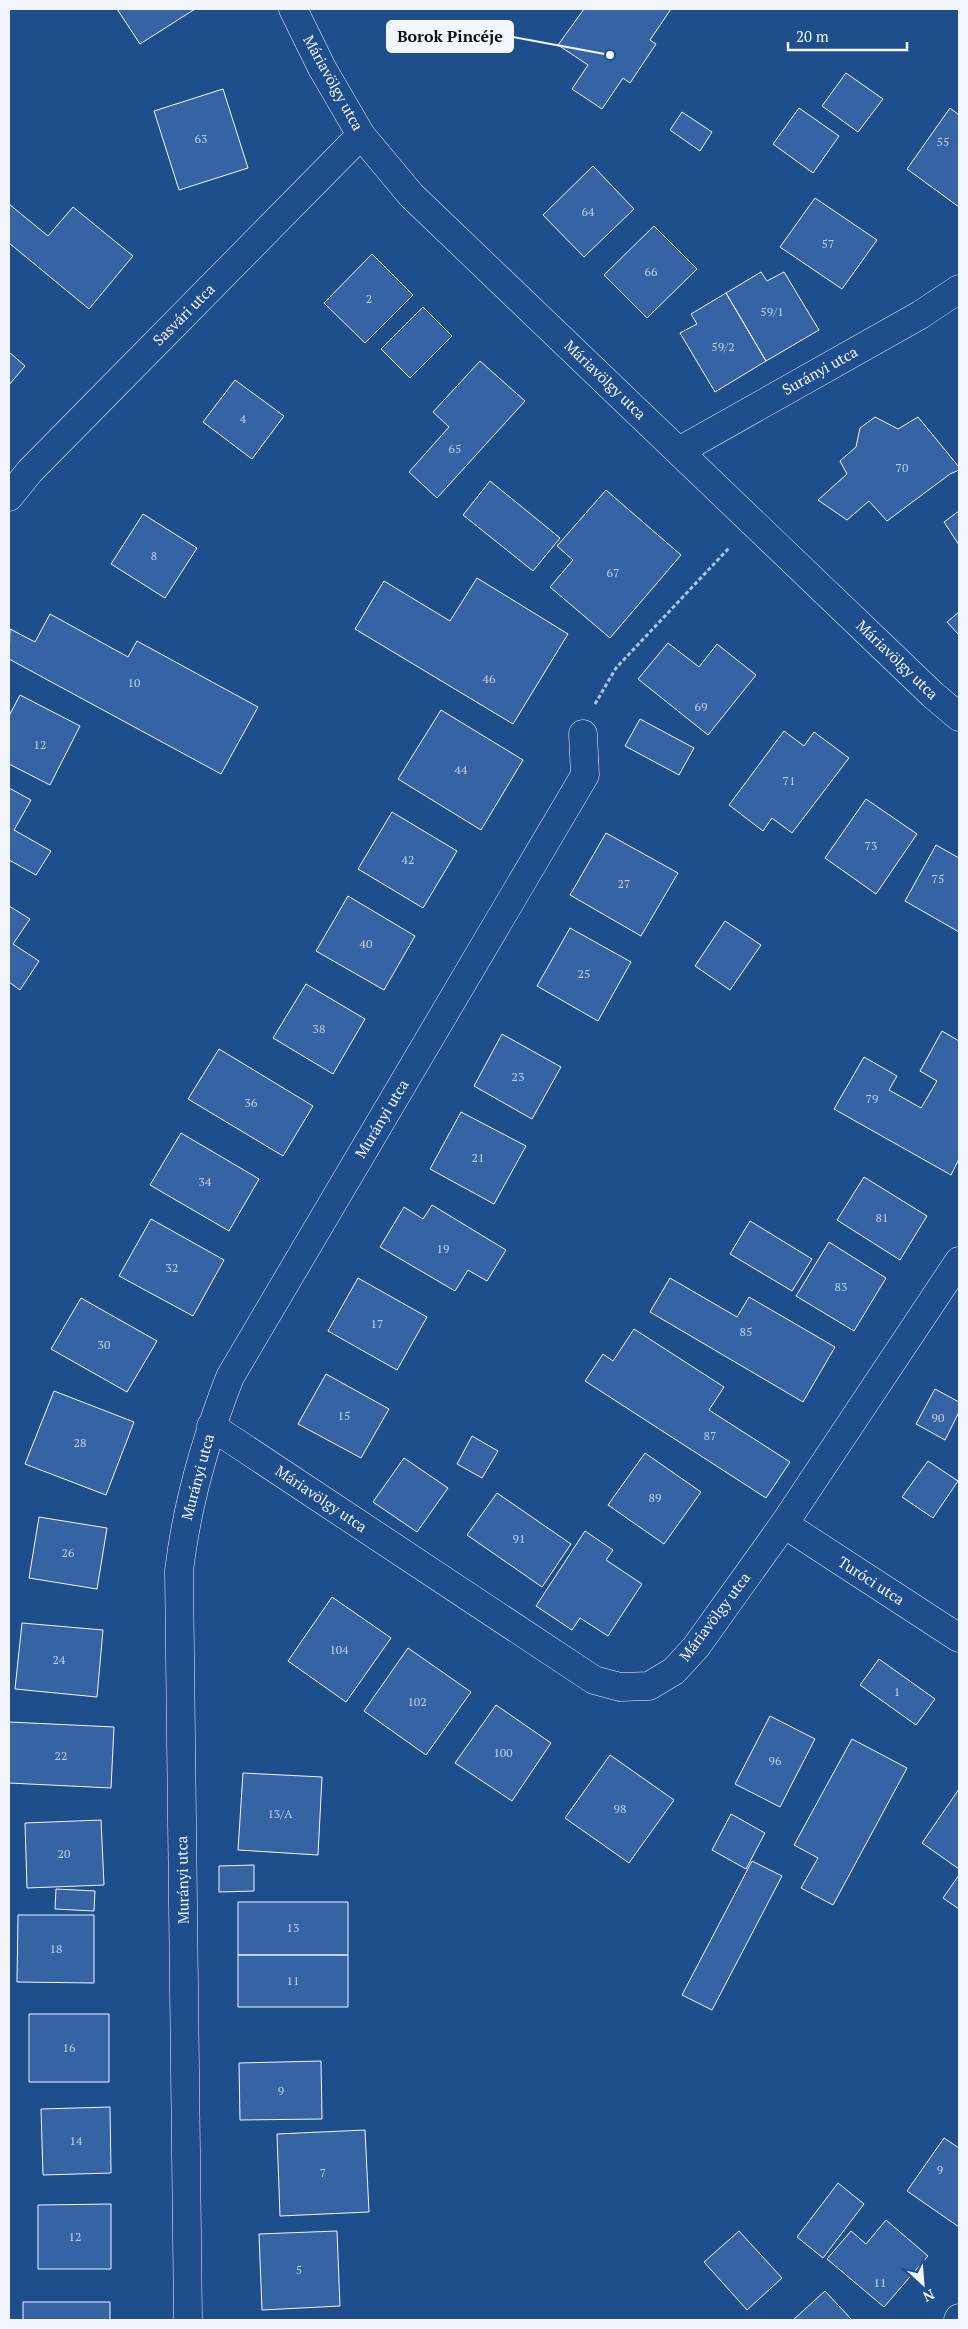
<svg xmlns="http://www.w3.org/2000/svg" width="968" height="2329" viewBox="0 0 968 2329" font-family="'PT Serif',serif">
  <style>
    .building { fill: #3563a3; stroke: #f2f6ff }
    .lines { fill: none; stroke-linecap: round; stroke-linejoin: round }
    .minor-casing { stroke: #f2f6ff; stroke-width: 29 }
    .path { stroke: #b3c4dc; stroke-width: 3; stroke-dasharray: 4 2.5; stroke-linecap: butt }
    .minor { stroke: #1f4e8c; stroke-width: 28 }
    .labels { text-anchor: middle; stroke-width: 4; stroke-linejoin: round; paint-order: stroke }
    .number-label { font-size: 12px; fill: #c3d1e8 }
    .street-label { font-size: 15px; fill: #f2f6ff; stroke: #1f4e8c }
    .leader { fill: none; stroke: #f2f6ff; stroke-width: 2 }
    .callout-dot { fill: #f2f6ff; stroke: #1f4e8c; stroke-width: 2 }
    .callout { fill: #f2f6ff; stroke: #f2f6ff; stroke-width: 2 }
    .callout-label { font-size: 16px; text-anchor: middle; font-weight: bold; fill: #111 }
  </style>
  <rect width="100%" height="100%" fill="#1f4e8c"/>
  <!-- building -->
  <path class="building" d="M117 9H195L140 44Z
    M584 9H671L650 40 656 44 630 83 623 78 602 109 572 89 588 65 558 45Z
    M846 73 883 99 858 132 822 106Z
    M223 89 248 168 179 190 154 111Z
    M799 108 839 136 813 173 773 144Z
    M950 108 959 115V207L907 169Z
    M682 112 712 132 700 151 670 130Z
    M593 166 634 209 584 257 543 215Z
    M815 198 877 240 842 289 780 247Z
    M9 204 48 236 73 207 133 256 89 309 9 243Z
    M654 226 697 269 647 318 604 275Z
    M372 254 413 295 365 343 324 303Z
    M761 272 767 281 784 272 819 330 766 361 726 293Z
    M726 293 766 361 715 392 680 333 697 324 691 314Z
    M423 307 452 336 410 378 381 349Z
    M9 352 25 366 9 385Z
    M480 361 525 401 437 498 409 472 449 427 433 412Z
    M235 380 284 416 252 459 203 422Z
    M875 417 898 429 918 417 959 467V470L950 474 887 521 869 501 847 520 818 500 847 474 840 461 856 447 860 428Z
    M490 481 560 538 533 571 463 515Z
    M606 490 681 555 610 638 550 587 573 560 557 546Z
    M959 511V545L944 522Z
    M143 514 197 548 165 598 111 564Z
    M477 578 568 634 513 724 355 629 384 581 450 621Z
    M959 612V635L947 622Z
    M50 614 128 657 137 641 258 707 221 774 9 659 10 629 35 642Z
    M668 643 699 667 717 644 756 675 708 735 638 679Z
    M20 695 80 726 50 785 9 764V716Z
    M441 710 523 760 481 830 398 779Z
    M640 719 694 748 679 775 625 746Z
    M784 731 804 746 814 732 849 758 792 833 772 818 763 831 729 805Z
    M9 788 31 800 14 830 51 851 36 875 9 860Z
    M866 799 917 834 876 894 825 858Z
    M392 812 457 851 423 908 358 869Z
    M606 833 678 873 641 936 570 895Z
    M936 845 959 858V932L905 901Z
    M348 896 415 936 384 990 316 951Z
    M9 906 30 919 13 944 39 961 20 990 9 982Z
    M725 921 761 945 730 990 695 966Z
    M570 928 631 962 598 1021 537 986Z
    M306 984 365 1019 333 1074 273 1038Z
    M942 1031 959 1041V1159L951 1175 834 1109 864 1057 897 1076 889 1090 921 1108 937 1081 920 1071Z
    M502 1034 561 1067 532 1119 474 1086Z
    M219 1049 313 1106 283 1156 188 1099Z
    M461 1112 526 1146 494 1204 430 1169Z
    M181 1133 259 1179 229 1231 150 1185Z
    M864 1177 927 1216 900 1260 837 1220Z
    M432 1205 506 1250 487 1281 468 1270 455 1291 380 1247 404 1207 423 1219Z
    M151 1219 224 1260 193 1316 119 1276Z
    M750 1221 812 1259 792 1291 730 1254Z
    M829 1242 886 1278 854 1331 796 1296Z
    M358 1278 427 1317 397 1370 328 1331Z
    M670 1278 737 1317 749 1297 835 1347 803 1402 650 1312Z
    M81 1298 157 1341 127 1392 51 1349Z
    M634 1329 724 1387 709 1410 790 1462 766 1498 585 1381 603 1354 613 1361Z
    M326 1374 389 1409 361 1458 298 1424Z
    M935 1389 959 1402V1412L945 1440 916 1424Z
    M54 1391 134 1422 106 1495 25 1464Z
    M472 1436 498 1451 482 1478 457 1464Z
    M645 1453 701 1492 664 1544 608 1505Z
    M404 1458 448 1488 417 1532 373 1502Z
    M928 1461 958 1481 933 1518 902 1497Z
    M497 1493 571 1544 542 1587 467 1535Z
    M39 1517 107 1528 97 1589 29 1578Z
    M585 1531 613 1550 606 1560 642 1584 608 1636 580 1618 572 1630 536 1606Z
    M332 1597 391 1638 346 1702 288 1661Z
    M22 1623 103 1630 97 1697 15 1689Z
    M408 1648 471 1692 426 1755 364 1711Z
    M879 1659 935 1699 916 1725 860 1685Z
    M496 1705 551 1743 512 1801 455 1763Z
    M770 1716 815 1739 780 1807 735 1784Z
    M9 1722 114 1727 111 1788 9 1783Z
    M852 1739 907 1768 833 1905 801 1888 818 1858 794 1845Z
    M610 1755 674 1800 629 1863 565 1818Z
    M243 1773 322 1777 318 1855 238 1850Z
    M959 1789V1869L922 1843Z
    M731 1814 765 1833 746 1869 712 1850Z
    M101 1820 104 1885 27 1888 25 1823Z
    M752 1861 782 1876 712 2010 682 1995Z
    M254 1865V1891L219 1892V1866Z
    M959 1875V1909L943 1898Z
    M56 1889 95 1891 94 1911 55 1909Z
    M238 1902H348V1955H238Z
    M18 1915H94V1983L17 1982Z
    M238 1955H348V2007H238Z
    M29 2014H109V2082H29Z
    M321 2061 322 2119 240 2120 239 2063Z
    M110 2107 111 2173 43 2175 41 2109Z
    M365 2130 369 2212 280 2216 277 2134Z
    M944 2138 959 2148V2227L907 2191Z
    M838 2183 864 2204 823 2258 797 2237Z
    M111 2204V2269H38V2205Z
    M886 2220 928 2256 884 2307 827 2259 851 2231 866 2244Z
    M337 2231 340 2306 262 2310 259 2234Z
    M739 2231 782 2278 747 2310 704 2262Z
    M825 2291 852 2320H793Z
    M23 2302H110V2320H23Z"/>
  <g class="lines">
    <!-- minor casing -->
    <g class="minor-casing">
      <path id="minor" d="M293 9 322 68 361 135 411 195 933 695 959 717
        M679 451 920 315 959 289
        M9 497 30 471 361 135
        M211 1426 594 1680 620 1687 649 1686 674 1671 696 1647 784 1524 959 1261
        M784 1524 959 1638
        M188 2320 179 1571C187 1503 205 1441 230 1377L585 775 583 734
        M958 2320 959 2318"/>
    </g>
    <!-- path -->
    <path class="path" d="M595 704 616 668 729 548"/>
    <!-- minor -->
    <use href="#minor" class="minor"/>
  </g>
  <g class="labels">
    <!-- number labels -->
    <g class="number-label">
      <text x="201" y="143">63</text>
      <text x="943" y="146">55</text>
      <text x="588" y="216">64</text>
      <text x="828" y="248">57</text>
      <text x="651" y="276">66</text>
      <text x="369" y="303">2</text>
      <text x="772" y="316">59/1</text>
      <text x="723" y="351">59/2</text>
      <text x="243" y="423">4</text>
      <text x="455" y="453">65</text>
      <text x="902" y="472">70</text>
      <text x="154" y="560">8</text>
      <text x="613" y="577">67</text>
      <text x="489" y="683">46</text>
      <text x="134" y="687">10</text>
      <text x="701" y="711">69</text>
      <text x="40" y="749">12</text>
      <text x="461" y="774">44</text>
      <text x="789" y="785">71</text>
      <text x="871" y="850">73</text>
      <text x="408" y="864">42</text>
      <text x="938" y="883">75</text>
      <text x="624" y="888">27</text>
      <text x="366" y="948">40</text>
      <text x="584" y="978">25</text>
      <text x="319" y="1033">38</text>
      <text x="518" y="1081">23</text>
      <text x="872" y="1103">79</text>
      <text x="251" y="1107">36</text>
      <text x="478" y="1162">21</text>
      <text x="205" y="1186">34</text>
      <text x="882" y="1222">81</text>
      <text x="443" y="1253">19</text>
      <text x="172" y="1272">32</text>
      <text x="841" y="1291">83</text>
      <text x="377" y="1328">17</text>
      <text x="746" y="1336">85</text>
      <text x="104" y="1349">30</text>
      <text x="344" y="1420">15</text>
      <text x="938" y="1422">90</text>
      <text x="710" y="1440">87</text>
      <text x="80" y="1447">28</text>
      <text x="655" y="1502">89</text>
      <text x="519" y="1543">91</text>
      <text x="68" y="1557">26</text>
      <text x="339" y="1654">104</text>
      <text x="59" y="1664">24</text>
      <text x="897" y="1696">1</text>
      <text x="417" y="1706">102</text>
      <text x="503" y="1757">100</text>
      <text x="61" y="1760">22</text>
      <text x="775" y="1765">96</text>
      <text x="620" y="1813">98</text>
      <text x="280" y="1818">13/A</text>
      <text x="64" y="1858">20</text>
      <text x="293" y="1932">13</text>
      <text x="56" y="1953">18</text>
      <text x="293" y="1985">11</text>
      <text x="69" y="2052">16</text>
      <text x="281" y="2095">9</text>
      <text x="76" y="2145">14</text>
      <text x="940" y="2174">9</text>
      <text x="323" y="2177">7</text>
      <text x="75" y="2241">12</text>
      <text x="299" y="2274">5</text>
      <text x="880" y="2287">11</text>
    </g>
    <!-- street labels -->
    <g class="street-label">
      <text transform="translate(333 83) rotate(61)" y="5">Máriavölgy utca</text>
      <text transform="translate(184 315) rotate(-45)" y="5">Sasvári utca</text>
      <text transform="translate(820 371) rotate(-29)" y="5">Surányi utca</text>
      <text transform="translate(605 380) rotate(44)" y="5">Máriavölgy utca</text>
      <text transform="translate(897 660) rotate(44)" y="5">Máriavölgy utca</text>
      <text transform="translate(382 1119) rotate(-59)" y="5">Murányi utca</text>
      <text transform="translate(198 1477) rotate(-75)" y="5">Murányi utca</text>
      <text transform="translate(321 1499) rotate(34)" y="5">Máriavölgy utca</text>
      <text transform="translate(871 1581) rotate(33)" y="5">Turóci utca</text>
      <text transform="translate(715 1617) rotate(-53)" y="5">Máriavölgy utca</text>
      <text transform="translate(183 1880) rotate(-91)" y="5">Murányi utca</text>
    </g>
  </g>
  <!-- callouts -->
  <path class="leader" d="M610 55L513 37"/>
  <circle class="callout-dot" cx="610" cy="55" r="5"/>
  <rect class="callout" x="387" y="21" width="126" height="31" rx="5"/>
  <g class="callout-label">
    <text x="450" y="42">Borok Pincéje</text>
  </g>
  <!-- border -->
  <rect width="968" height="2329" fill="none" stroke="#f2f6ff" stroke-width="20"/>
  <!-- north arrow -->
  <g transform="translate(923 2284) rotate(154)" stroke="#1f4e8c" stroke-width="4" paint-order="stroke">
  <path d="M0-4L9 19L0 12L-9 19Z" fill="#f2f6ff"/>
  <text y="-8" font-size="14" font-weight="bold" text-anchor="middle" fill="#f2f6ff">N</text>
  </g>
  <!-- scale -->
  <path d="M788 42v8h119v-8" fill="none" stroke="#f2f6ff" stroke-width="2.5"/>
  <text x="796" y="42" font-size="15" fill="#f2f6ff" stroke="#1f4e8c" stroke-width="4" paint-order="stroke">20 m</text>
</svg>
